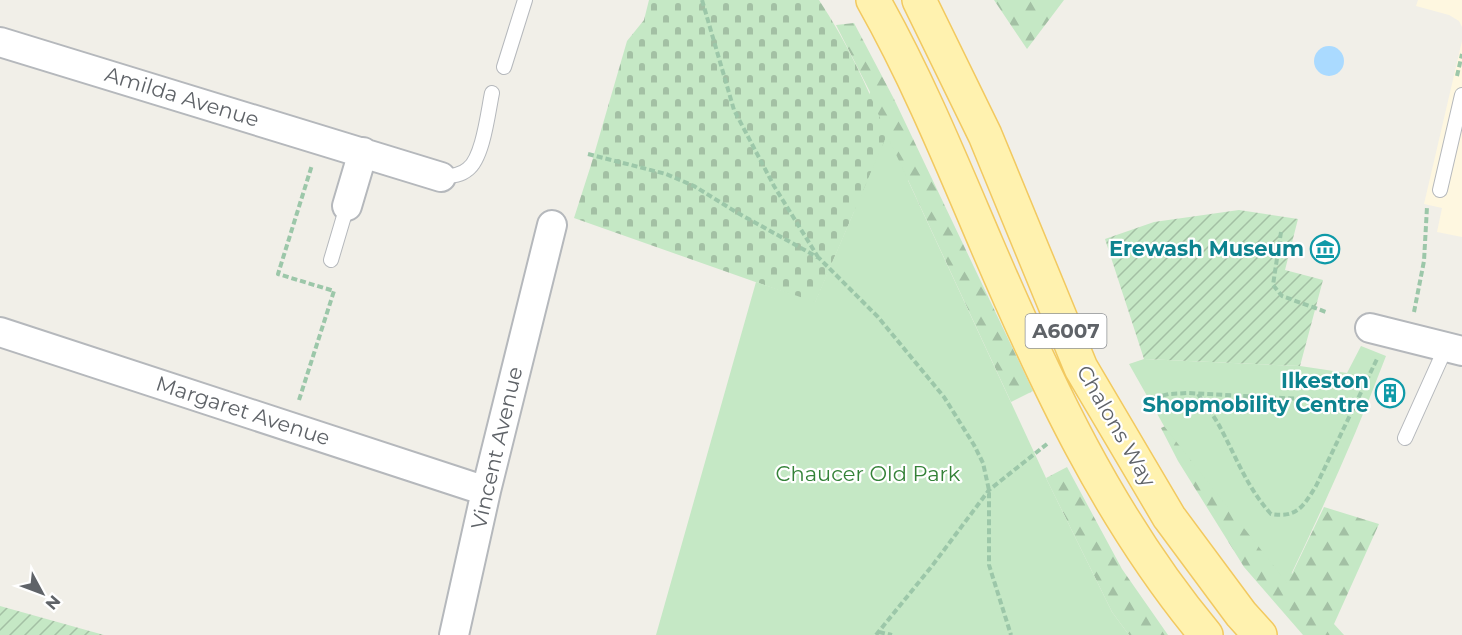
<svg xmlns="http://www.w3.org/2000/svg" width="1462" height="635" viewBox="0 0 1462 635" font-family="Montserrat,sans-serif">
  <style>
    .commercial { fill: #fef7e0 }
    .forest { fill: url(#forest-firs) }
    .cemetery { fill: url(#cemetery-stones) }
    .park { fill: #c5e8c5 }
    .garden { fill: url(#garden-furrows) }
    .water { fill: #aadaff }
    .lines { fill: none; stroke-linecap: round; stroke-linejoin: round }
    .lane-casing { stroke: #b5b8bc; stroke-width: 16 }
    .street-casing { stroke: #b5b8bc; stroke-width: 32 }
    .primary-casing { stroke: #f2c960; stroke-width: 36 }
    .path { stroke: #9cc7a9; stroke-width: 4; stroke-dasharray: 6 3; stroke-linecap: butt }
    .lane { stroke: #fff; stroke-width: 14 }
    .street { stroke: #fff; stroke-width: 28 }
    .primary { stroke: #fff2af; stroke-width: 33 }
    .labels { text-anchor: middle; stroke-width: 4.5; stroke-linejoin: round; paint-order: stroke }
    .shield { fill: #fff; stroke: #8f9295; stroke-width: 1.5 }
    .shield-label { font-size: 20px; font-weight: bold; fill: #5f6368 }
    .street-label { font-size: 21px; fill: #5f6368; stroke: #fff }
    .culture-label { font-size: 21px; font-weight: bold; fill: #0d838f; stroke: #fff; text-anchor: end }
    .park-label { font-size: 21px; fill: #348238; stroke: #fff }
  </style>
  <defs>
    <pattern id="forest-firs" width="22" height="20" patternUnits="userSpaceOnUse" patternTransform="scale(1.5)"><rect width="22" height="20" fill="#c5e8c5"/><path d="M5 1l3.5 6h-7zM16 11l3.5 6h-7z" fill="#a3c0a4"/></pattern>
    <pattern id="cemetery-stones" width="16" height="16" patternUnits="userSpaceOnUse" patternTransform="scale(1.5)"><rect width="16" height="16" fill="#c5e8c5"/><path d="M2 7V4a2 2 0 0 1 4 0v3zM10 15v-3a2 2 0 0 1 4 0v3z" fill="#a3c0a4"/></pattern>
    <pattern id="garden-furrows" width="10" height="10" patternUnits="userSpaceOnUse" patternTransform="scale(1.5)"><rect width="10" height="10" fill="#c5e8c5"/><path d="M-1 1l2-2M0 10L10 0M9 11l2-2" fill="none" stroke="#a3c0a4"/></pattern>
  </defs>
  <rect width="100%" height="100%" fill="#f1efe8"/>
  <!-- commercial -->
  <path class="commercial" d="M1418 0H1462V27L1459 21 1449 15 1416 6Z
    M1462 31V237L1437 232 1442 208 1424 204 1462 41Z"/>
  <!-- forest -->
  <path class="forest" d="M994 0H1064L1027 49Z
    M854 23 894 99 1033 391 1011 402 908 180 831 225 870 92 836 25Z
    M1176 421 1292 574 1324 507 1379 524 1334 624 1344 635H1303L1244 567 1178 461 1161 428Z
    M1067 467 1122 569 1168 635H1129L1112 612 1046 478Z"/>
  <!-- cemetery -->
  <path class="cemetery" d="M649 0H819C847 42 868 88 887 135L815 303 574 218 591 165 627 41 644 20Z"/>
  <!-- park -->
  <path class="park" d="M887 135 1046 478 1112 612 1129 635H656L756 282 815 302Z
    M1361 346 1386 356C1357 433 1323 508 1287 583L1164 426 1129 364 1144 359 1300 366 1347 373Z"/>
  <!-- garden -->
  <path class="garden" d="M1239 210 1298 219 1285 270 1323 280 1300 366 1144 359 1105 239 1154 222Z
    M0 606 104 635H0Z"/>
  <!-- water -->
  <path class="water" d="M1314 61a15 15 0 1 1 30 0a15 15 0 1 1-30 0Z"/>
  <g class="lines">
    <!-- lane casing -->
    <g class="lane-casing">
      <path id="lane" d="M504 67 525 0
        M441 177C450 176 460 176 468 169 483 158 488 112 492 93
        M1440 190 1462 95
        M331 260 347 206
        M1405 438 1446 347"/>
    </g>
    <!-- street casing -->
    <g class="street-casing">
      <path id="street" d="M0 42 441 177
        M347 206 363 152
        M1370 328 1462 351
        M0 332 486 491
        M454 635 486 491 552 225"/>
    </g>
    <!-- primary casing -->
    <g class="primary-casing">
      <path id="primary" d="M873 0C917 78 951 161 986 243 1045 381 1109 519 1206 635
        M919 0 985 135 1081 368 1169 517 1241 614 1260 635"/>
    </g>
    <!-- path -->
    <path class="path" d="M702 0 734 110 774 186 818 257
      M1457 76 1462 54
      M588 154 666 174 694 186 736 212 819 258 878 317 944 397 974 445 983 463 989 490V565L1011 635
      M1281 232 1273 285 1282 296 1326 312
      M1414 312 1424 261 1427 207
      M1198 394C1205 405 1215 417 1221 429 1237 459 1248 489 1271 514 1297 518 1303 507 1316 486L1377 359
      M299 400 334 291 278 274 312 165
      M1145 400 1169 394 1188 393 1358 402
      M879 632 892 635
      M876 635 932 566 989 490 1047 444"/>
    <!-- lane -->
    <use href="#lane" class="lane"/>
    <!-- street -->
    <use href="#street" class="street"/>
    <!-- primary -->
    <use href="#primary" class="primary"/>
  </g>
  <!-- icons -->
  <defs>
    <g id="museum-ring" transform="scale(1.5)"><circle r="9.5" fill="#fff" stroke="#0f9aa8" stroke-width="1.5"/><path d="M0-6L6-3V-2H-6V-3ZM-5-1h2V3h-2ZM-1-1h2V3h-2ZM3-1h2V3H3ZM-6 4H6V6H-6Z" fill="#0f9aa8"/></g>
    <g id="building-ring" transform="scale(1.5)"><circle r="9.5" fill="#fff" stroke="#0f9aa8" stroke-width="1.5"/><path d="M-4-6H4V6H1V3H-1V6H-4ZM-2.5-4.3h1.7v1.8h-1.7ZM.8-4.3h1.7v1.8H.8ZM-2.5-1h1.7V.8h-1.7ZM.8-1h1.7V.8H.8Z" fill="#0f9aa8"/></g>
  </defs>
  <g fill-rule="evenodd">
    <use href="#museum-ring" x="1325" y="249"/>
    <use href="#building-ring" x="1390" y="393"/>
  </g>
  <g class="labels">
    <!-- shield labels -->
    <rect class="shield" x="1025.5" y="314" width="81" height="34" rx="4.5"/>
    <g class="shield-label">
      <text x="1066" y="338">A6007</text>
    </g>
    <!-- street labels -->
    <g class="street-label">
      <text transform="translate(182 97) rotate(17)" y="7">Amilda Avenue</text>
      <text transform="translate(243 411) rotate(18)" y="7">Margaret Avenue</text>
      <text transform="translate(1116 426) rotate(60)" y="7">Chalons Way</text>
      <text transform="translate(497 448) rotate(-77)" y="7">Vincent Avenue</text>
    </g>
    <!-- culture labels -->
    <g class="culture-label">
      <text x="1304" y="256">Erewash Museum</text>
      <text x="1369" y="388">Ilkeston<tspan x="1369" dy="24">Shopmobility Centre</tspan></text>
    </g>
    <!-- park labels -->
    <g class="park-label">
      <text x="868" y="481">Chaucer Old Park</text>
    </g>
  </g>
  <!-- north arrow -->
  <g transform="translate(42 593) rotate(131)" stroke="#ffffff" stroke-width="4.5" paint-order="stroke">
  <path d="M0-4.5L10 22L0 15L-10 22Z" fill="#5f6368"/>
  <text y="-9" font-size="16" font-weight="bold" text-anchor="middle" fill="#5f6368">N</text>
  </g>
</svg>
